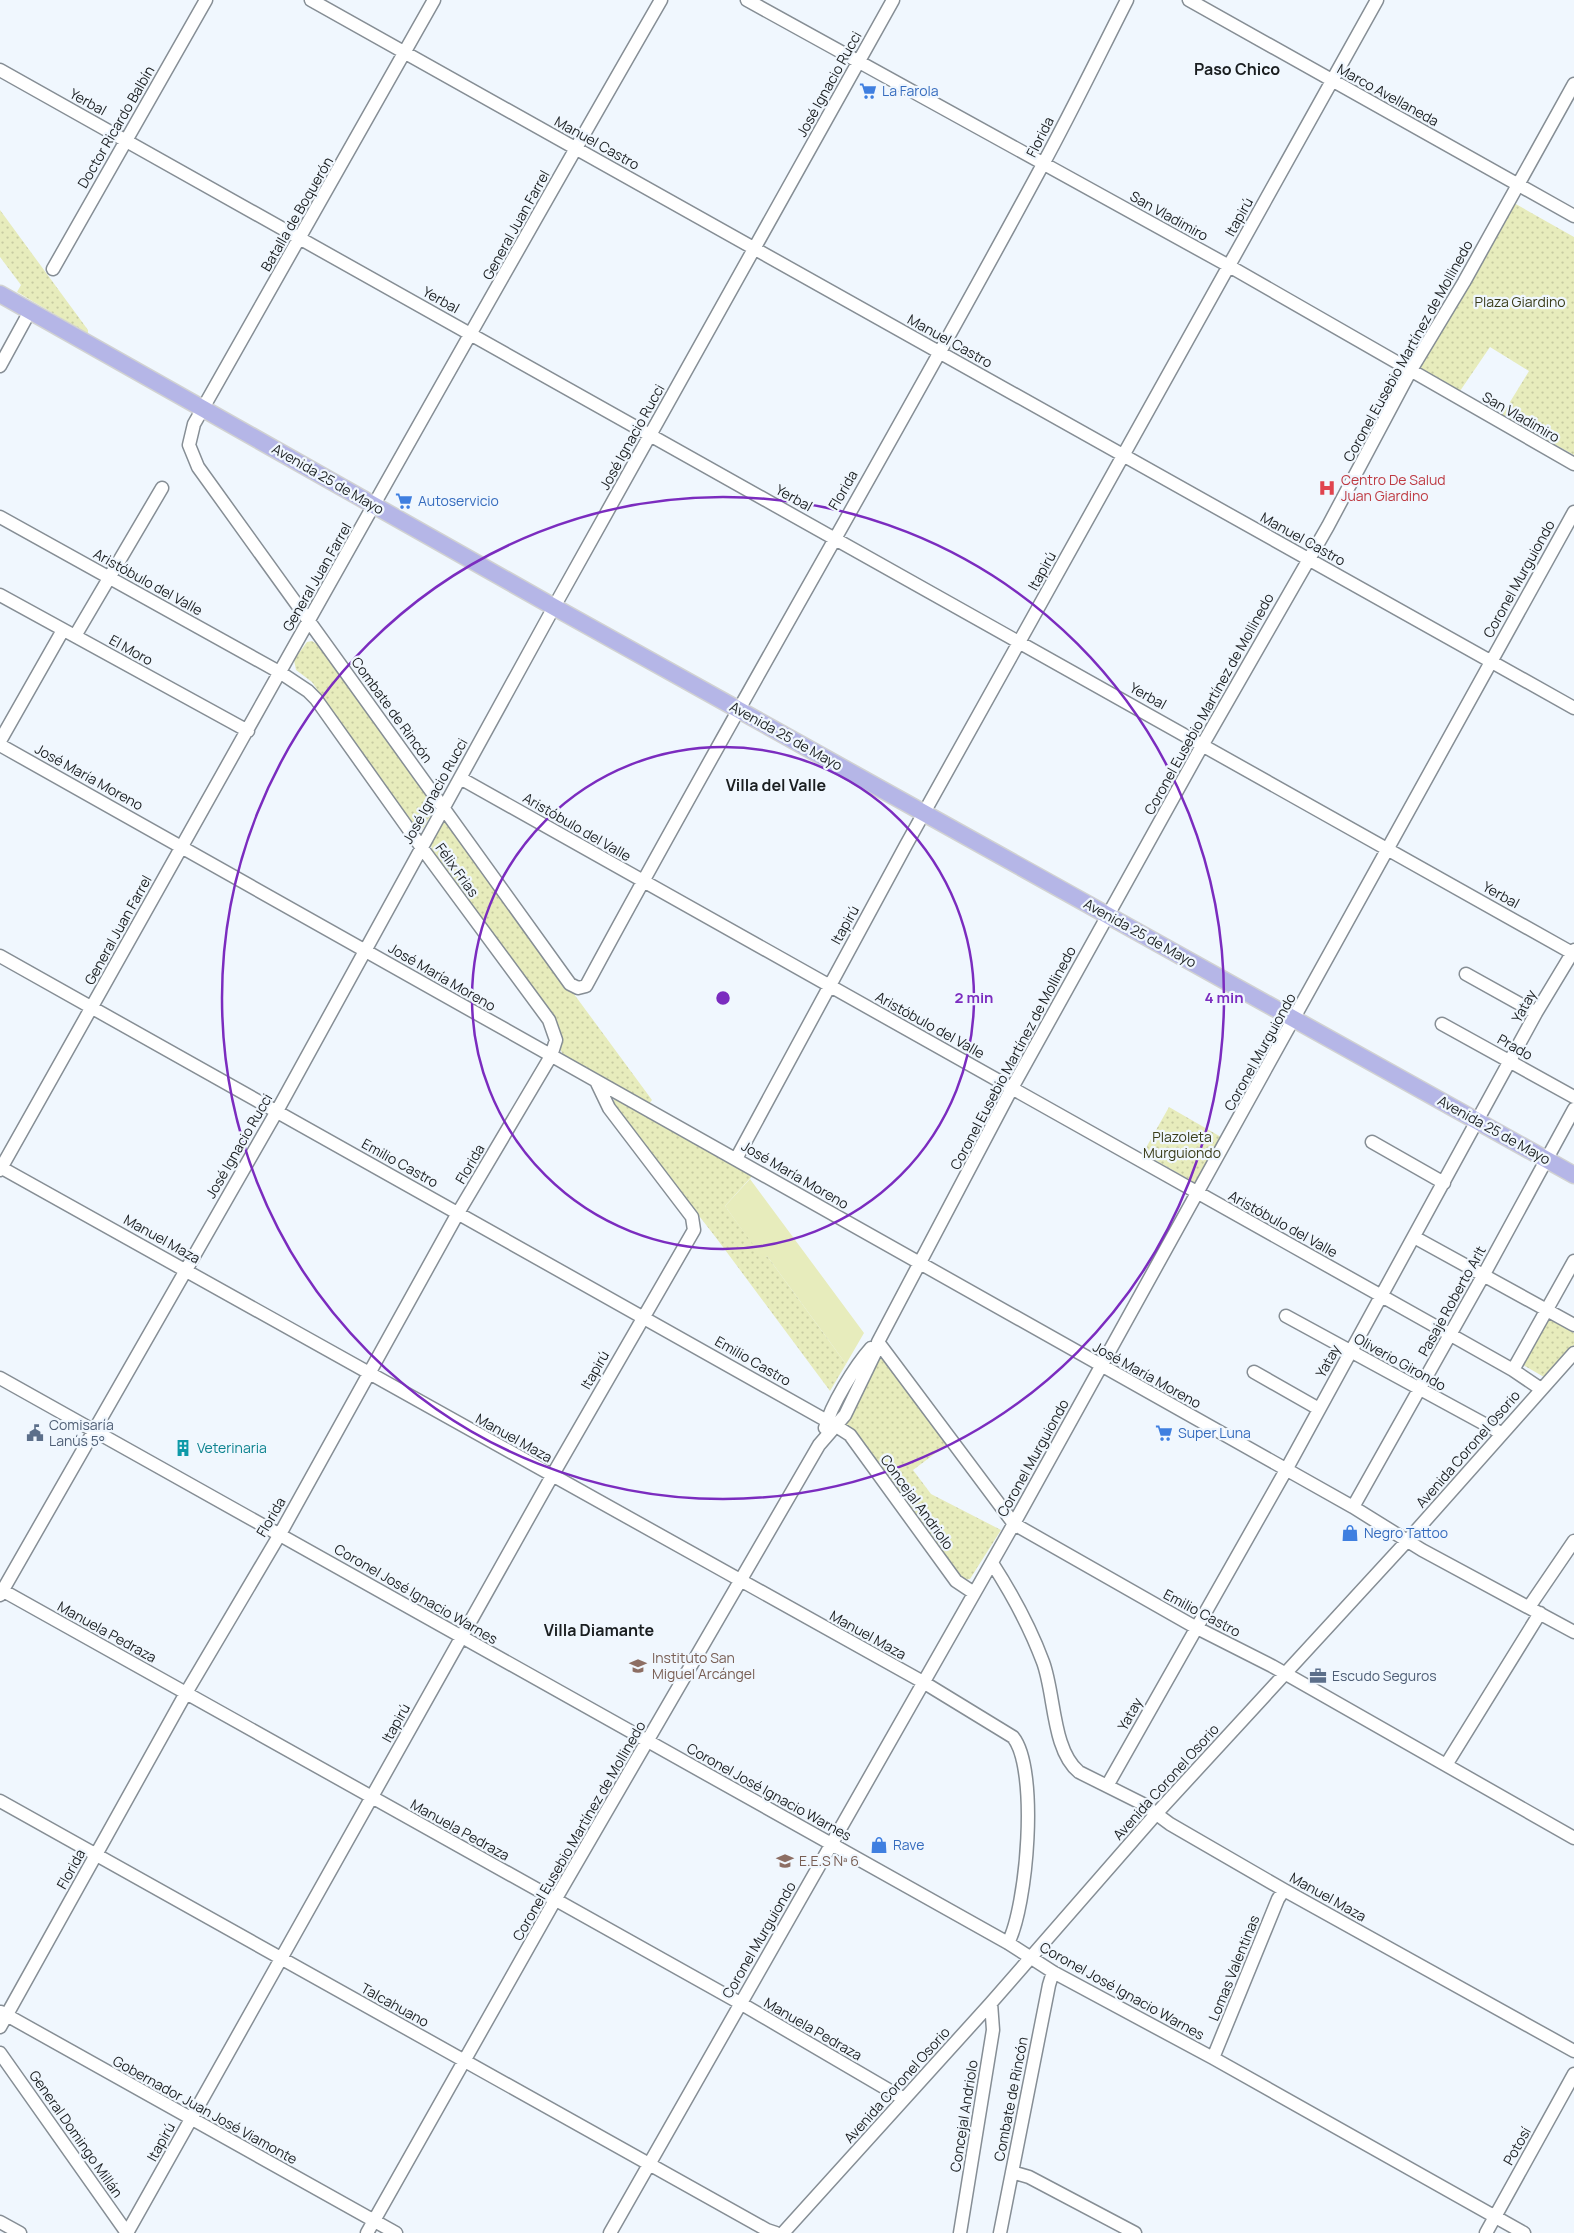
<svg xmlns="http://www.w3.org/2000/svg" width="1574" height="2233" viewBox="0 0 1574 2233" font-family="Manrope,sans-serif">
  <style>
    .grass { fill: #e7ecbc }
    .park { fill: url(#park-dots) }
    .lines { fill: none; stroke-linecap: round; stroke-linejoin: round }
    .minor-casing { stroke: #868e95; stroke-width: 15 }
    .major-casing { stroke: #d1d2d2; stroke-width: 19 }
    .minor { stroke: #fff; stroke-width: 12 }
    .major { stroke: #b5b6e7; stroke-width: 16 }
    .ring { fill: none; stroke: #7b2cbf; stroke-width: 2.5 }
    .labels { text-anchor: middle; stroke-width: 4.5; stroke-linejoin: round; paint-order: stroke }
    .street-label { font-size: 14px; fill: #1a1e20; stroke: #f0f7fe }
    .shop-label { font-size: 14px; fill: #366cbe; stroke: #f0f7fe; text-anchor: start }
    .park-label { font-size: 14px; fill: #393c19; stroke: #f0f7fe }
    .health-label { font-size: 14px; fill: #be3a42; stroke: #f0f7fe; text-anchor: start }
    .service-label { font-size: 14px; fill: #4e5e75; stroke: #f0f7fe; text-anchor: start }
    .culture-label { font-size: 14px; fill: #0d838f; stroke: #f0f7fe; text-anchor: start }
    .education-label { font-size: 14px; fill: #785e54; stroke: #f0f7fe; text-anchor: start }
    .quarter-label { font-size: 16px; font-weight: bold; fill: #1a1e20; stroke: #f0f7fe }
    .centre { fill: #7b2cbf; stroke: #f0f7fe; stroke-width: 2.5 }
    .ring-label { font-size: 15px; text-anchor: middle; font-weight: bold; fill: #7b2cbf; stroke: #f0f7fe; stroke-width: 4.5; stroke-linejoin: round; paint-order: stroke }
  </style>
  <defs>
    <pattern id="park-dots" width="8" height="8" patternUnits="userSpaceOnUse" patternTransform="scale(1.25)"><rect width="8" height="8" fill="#e7ecbc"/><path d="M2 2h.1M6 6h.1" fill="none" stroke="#c6caa1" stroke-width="1.8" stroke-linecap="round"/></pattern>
  </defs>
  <rect width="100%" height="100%" fill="#f0f7fe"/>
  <!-- grass -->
  <path class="grass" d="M750 1179 864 1333 846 1364 770 1260 767 1256 763 1259 725 1206Z"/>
  <!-- park -->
  <path class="park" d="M1514 203 1574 237V455L1502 415 1529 371 1490 347 1460 391 1420 369Z
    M0 210 88 330V334L17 292 21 285 0 257Z
    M312 641 318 645 432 803 434 810 422 830 416 829 312 682 296 670 294 660 307 642Z
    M444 821 448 823 652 1100 648 1105 564 1056 560 1049 559 1036 432 852 431 844Z
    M615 1098 753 1175 725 1206 763 1258 767 1256 770 1260 846 1364 830 1391 717 1239 612 1104Z
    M1169 1107 1221 1137 1195 1183 1143 1153Z
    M1549 1319 1574 1333V1345L1544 1377 1523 1365Z
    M882 1350 949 1443 913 1470 931 1494 1001 1530 970 1579 963 1580 955 1576 844 1423Z"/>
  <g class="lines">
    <!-- minor casing -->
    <g class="minor-casing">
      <path id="minor" d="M311 0 1574 708
        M434 0 194 424 189 445 198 467 570 984 578 988 586 986C734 711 894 441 1042 166 1072 111 1099 55 1127 0
        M747 0 1229 266 1574 464
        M1189 0 1574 216
        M0 70 1574 954
        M53 269 206 0
        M0 366 30 311
        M0 517 281 673 308 691 316 699 422 848 549 1020 556 1040 551 1056 458 1213 280 1534 186 1693 0 2027
        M0 595 248 731
        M75 636 162 488
        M0 741 63 630
        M0 745 1353 1507 1422 1550 1574 1632
        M460 778 1451 1335 1513 1370 1541 1389
        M0 956 836 1426 850 1435 956 1581 974 1593
        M1466 974 1536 1013
        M1442 1024 1574 1097
        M1372 1142 1444 1183
        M736 1159 906 845 1377 0
        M0 1167 923 1682 1013 1737C1039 1769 1027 1907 1008 1943
        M0 1170C220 780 437 388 661 0
        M1414 1237 1574 1325
        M1286 1316 1501 1433
        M878 1342 1014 1524 1195 1627 1272 1666 1574 1838
        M1513 1370 1574 1261
        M1254 1372 1319 1409
        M0 1378 1008 1943 1053 1972 1213 2058 1524 2233
        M825 1428C831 1405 855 1366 871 1348
        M1353 1507 1483 1276 1574 1109
        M992 1563C1012 1594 1030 1627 1043 1662 1055 1694 1052 1750 1079 1772L1143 1804 1170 1824 1284 1890 1574 2051
        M0 1589 740 2003 904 2099
        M0 1595 277 1111 554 607 893 0
        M1529 1607 1574 1541
        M1446 1765 1540 1613
        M1107 1786 1286 1470 1536 1013 1574 950
        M0 1801 767 2230 776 2233
        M1 2012 396 2233
        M0 2053 127 2233
        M1213 2058 1278 1899 1284 1890
        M1012 2172 1029 2177 1135 2233
        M0 2222 20 2233
        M127 2233 552 1476 694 1230 692 1217 609 1108 597 1083
        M367 2233 555 1900 819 1445 845 1415 876 1351 878 1342 1012 1088 1203 744 1328 526 1411 370 1464 282 1574 84
        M610 2233C744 1997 880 1763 1012 1527 1201 1189 1386 850 1574 512
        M783 2233 991 2003 1156 1814 1407 1541 1574 1353
        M960 2233 993 2030 991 2003
        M1000 2233 1049 1985 1053 1972
        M1486 2233 1574 2074"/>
    </g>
    <!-- major casing -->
    <g class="major-casing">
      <path id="major" d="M0 294 554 607 1574 1175"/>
    </g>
    <!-- minor -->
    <use href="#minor" class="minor"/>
    <!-- major -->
    <use href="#major" class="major"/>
  </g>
  <!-- distance rings -->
  <g class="ring">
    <circle cx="723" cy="998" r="251"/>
    <circle cx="723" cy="998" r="501"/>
  </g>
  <!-- icons -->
  <defs>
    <g id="supermarket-bare" transform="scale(1.35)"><path d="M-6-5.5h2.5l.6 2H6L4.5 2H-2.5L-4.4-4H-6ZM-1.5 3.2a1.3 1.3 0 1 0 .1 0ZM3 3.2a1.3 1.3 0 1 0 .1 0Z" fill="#3f7fe0" stroke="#f0f7fe" stroke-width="2.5" paint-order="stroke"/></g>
    <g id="hospital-bare" transform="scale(1.35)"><path d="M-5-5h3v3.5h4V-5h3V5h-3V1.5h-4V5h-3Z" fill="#e0444e" stroke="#f0f7fe" stroke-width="2.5" paint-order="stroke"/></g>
    <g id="civic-bare" transform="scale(1.35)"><path d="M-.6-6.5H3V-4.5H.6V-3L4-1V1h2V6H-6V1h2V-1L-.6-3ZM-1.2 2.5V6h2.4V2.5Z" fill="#5c6f8a" stroke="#f0f7fe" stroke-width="2.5" paint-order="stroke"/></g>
    <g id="building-bare" transform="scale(1.35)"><path d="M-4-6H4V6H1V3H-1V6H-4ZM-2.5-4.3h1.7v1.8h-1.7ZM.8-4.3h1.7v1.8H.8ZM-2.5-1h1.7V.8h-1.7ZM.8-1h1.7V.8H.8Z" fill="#0f9aa8" stroke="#f0f7fe" stroke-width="2.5" paint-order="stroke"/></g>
    <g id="shop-bare" transform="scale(1.35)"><path d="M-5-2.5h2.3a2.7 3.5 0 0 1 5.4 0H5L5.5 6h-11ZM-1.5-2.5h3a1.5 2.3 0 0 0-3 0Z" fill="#3f7fe0" stroke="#f0f7fe" stroke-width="2.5" paint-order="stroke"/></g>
    <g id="school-bare" transform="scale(1.35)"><path d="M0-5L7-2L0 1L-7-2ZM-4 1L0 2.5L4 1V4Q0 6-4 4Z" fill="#8d6e63" stroke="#f0f7fe" stroke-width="2.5" paint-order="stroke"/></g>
    <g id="office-bare" transform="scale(1.35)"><path d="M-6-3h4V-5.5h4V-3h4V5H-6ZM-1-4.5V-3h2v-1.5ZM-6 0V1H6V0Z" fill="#5c6f8a" stroke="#f0f7fe" stroke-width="2.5" paint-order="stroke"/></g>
  </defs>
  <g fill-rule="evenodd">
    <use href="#supermarket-bare" x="868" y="91"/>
    <use href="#hospital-bare" x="1327" y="488"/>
    <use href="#supermarket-bare" x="404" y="501"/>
    <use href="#civic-bare" x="35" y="1433"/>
    <use href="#supermarket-bare" x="1164" y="1433"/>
    <use href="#building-bare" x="183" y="1448"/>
    <use href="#shop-bare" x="1350" y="1533"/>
    <use href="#school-bare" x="638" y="1666"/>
    <use href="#office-bare" x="1318" y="1676"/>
    <use href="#shop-bare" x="879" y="1845"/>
    <use href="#school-bare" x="785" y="1861"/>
  </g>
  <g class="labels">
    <!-- street labels -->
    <g class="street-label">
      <text transform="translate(829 84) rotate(-61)" y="5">José Ignacio Rucci</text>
      <text transform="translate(1388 95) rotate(29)" y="5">Marco Avellaneda</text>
      <text transform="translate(88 102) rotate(29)" y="5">Yerbal</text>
      <text transform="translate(116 127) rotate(-60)" y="5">Doctor Ricardo Balbín</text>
      <text transform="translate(1040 137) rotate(-63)" y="5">Florida</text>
      <text transform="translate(597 143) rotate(29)" y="5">Manuel Castro</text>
      <text transform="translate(297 214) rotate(-60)" y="5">Batalla de Boquerón</text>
      <text transform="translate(1169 216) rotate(29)" y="5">San Vladimiro</text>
      <text transform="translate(1239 217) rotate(-61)" y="5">Itapirú</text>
      <text transform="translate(516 225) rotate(-61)" y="5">General Juan Farrel</text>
      <text transform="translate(441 300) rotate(29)" y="5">Yerbal</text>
      <text transform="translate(950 341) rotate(29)" y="5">Manuel Castro</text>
      <text transform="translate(1408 351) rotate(-61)" y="5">Coronel Eusebio Martínez de Mollinedo</text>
      <text transform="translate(1521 417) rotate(30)" y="5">San Vladimiro</text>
      <text transform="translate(632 437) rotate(-61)" y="5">José Ignacio Rucci</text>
      <text transform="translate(328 479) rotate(30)" y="5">Avenida 25 de Mayo</text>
      <text transform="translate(843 490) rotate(-60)" y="5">Florida</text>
      <text transform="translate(794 498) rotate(29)" y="5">Yerbal</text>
      <text transform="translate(1303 539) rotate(29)" y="5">Manuel Castro</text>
      <text transform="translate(1042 571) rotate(-61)" y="5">Itapirú</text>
      <text transform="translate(317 577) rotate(-60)" y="5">General Juan Farrel</text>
      <text transform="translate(1519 579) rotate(-61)" y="5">Coronel Murguiondo</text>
      <text transform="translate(148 582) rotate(29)" y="5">Aristóbulo del Valle</text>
      <text transform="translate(131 650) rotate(29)" y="5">El Moro</text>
      <text transform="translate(1148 696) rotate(29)" y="5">Yerbal</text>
      <text transform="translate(1209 704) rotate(-61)" y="5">Coronel Eusebio Martínez de Mollinedo</text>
      <text transform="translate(392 710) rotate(54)" y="5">Combate de Rincón</text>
      <text transform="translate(786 736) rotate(29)" y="5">Avenida 25 de Mayo</text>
      <text transform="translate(89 777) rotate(29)" y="5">José María Moreno</text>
      <text transform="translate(435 791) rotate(-61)" y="5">José Ignacio Rucci</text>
      <text transform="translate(577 827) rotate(30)" y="5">Aristóbulo del Valle</text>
      <text transform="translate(457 870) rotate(54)" y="5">Félix Frias</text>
      <text transform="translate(1501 895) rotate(29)" y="5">Yerbal</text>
      <text transform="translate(845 925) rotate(-61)" y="5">Itapirú</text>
      <text transform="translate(118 930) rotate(-61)" y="5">General Juan Farrel</text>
      <text transform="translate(1140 933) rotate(29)" y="5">Avenida 25 de Mayo</text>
      <text transform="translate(442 977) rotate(30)" y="5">José María Moreno</text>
      <text transform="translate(1524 1006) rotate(-61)" y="5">Yatay</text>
      <text transform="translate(930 1025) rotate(29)" y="5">Aristóbulo del Valle</text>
      <text transform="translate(1515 1047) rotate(29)" y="5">Prado</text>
      <text transform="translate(1260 1052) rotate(-61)" y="5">Coronel Murguiondo</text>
      <text transform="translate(1013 1058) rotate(-62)" y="5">Coronel Eusebio Martínez de Mollinedo</text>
      <text transform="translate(1494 1130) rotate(29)" y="5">Avenida 25 de Mayo</text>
      <text transform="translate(239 1146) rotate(-60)" y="5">José Ignacio Rucci</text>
      <text transform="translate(400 1163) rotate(29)" y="5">Emilio Castro</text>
      <text transform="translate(470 1164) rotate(-60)" y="5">Florida</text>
      <text transform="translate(795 1175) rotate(30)" y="5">José María Moreno</text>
      <text transform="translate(1283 1224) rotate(29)" y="5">Aristóbulo del Valle</text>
      <text transform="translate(162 1239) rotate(29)" y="5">Manuel Maza</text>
      <text transform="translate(1452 1301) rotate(-61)" y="5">Pasaje Roberto Arlt</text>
      <text transform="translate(753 1361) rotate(30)" y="5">Emilio Castro</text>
      <text transform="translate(1328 1361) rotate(-61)" y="5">Yatay</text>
      <text transform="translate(1400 1362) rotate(29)" y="5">Oliverio Girondo</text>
      <text transform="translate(595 1370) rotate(-60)" y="5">Itapirú</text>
      <text transform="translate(1147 1375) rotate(29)" y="5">José María Moreno</text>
      <text transform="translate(514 1438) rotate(29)" y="5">Manuel Maza</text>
      <text transform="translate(1468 1449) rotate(-49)" y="5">Avenida Coronel Osorio</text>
      <text transform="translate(1033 1458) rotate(-61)" y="5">Coronel Murguiondo</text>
      <text transform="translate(917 1502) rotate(54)" y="5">Concejal Andriolo</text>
      <text transform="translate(271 1517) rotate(-60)" y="5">Florida</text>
      <text transform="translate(416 1594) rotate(30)" y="5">Coronel José Ignacio Warnes</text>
      <text transform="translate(1202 1613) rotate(28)" y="5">Emilio Castro</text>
      <text transform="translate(107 1632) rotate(29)" y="5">Manuela Pedraza</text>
      <text transform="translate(868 1635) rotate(29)" y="5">Manuel Maza</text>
      <text transform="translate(1130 1714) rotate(-61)" y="5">Yatay</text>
      <text transform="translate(396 1723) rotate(-61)" y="5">Itapirú</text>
      <text transform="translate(1166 1782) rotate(-48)" y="5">Avenida Coronel Osorio</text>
      <text transform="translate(769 1792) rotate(29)" y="5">Coronel José Ignacio Warnes</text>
      <text transform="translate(460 1830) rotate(29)" y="5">Manuela Pedraza</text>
      <text transform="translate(579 1831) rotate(-60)" y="5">Coronel Eusebio Martínez de Mollinedo</text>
      <text transform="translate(71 1869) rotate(-61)" y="5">Florida</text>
      <text transform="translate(1328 1897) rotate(29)" y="5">Manuel Maza</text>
      <text transform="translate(759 1940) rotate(-60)" y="5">Coronel Murguiondo</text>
      <text transform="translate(1234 1968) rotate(-68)" y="5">Lomas Valentinas</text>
      <text transform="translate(1122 1991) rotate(29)" y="5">Coronel José Ignacio Warnes</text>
      <text transform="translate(395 2005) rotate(29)" y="5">Talcahuano</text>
      <text transform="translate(813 2029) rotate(30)" y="5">Manuela Pedraza</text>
      <text transform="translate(897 2085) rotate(-48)" y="5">Avenida Coronel Osorio</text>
      <text transform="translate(1011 2099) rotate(-79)" y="5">Combate de Rincón</text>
      <text transform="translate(205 2110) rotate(29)" y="5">Gobernador Juan José Viamonte</text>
      <text transform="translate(964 2116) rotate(-81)" y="5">Concejal Andriolo</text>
      <text transform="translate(76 2134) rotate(55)" y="5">General Domingo Millán</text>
      <text transform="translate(161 2142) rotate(-61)" y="5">Itapirú</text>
      <text transform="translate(1517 2146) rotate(-61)" y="5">Potosí</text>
    </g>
    <!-- shop labels -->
    <g class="shop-label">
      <text x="882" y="96">La Farola</text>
      <text x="418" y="506">Autoservicio</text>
      <text x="1178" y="1438">Super Luna</text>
      <text x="1364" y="1538">Negro Tattoo</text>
      <text x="893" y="1850">Rave</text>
    </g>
    <!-- park labels -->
    <g class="park-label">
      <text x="1520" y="307">Plaza Giardino</text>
      <text x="1182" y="1142">Plazoleta<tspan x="1182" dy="16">Murguiondo</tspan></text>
    </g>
    <!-- health labels -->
    <g class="health-label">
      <text x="1341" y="485">Centro De Salud<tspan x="1341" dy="16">Juan Giardino</tspan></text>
    </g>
    <!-- service labels -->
    <g class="service-label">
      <text x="49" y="1430">Comisaría<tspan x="49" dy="16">Lanús 5°</tspan></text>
      <text x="1332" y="1681">Escudo Seguros</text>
    </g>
    <!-- culture labels -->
    <g class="culture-label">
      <text x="197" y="1453">Veterinaria</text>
    </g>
    <!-- education labels -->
    <g class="education-label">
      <text x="652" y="1663">Instituto San<tspan x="652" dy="16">Miguel Arcángel</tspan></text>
      <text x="799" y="1866">E.E.S Nª 6</text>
    </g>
    <!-- quarter labels -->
    <g class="quarter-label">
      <text x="1237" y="75">Paso Chico</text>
      <text x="776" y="791">Villa del Valle</text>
      <text x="599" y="1636">Villa Diamante</text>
    </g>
  </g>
  <circle cx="723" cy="998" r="8" class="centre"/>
  <g class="ring-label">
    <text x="974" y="1003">2 min</text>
    <text x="1224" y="1003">4 min</text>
  </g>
</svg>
